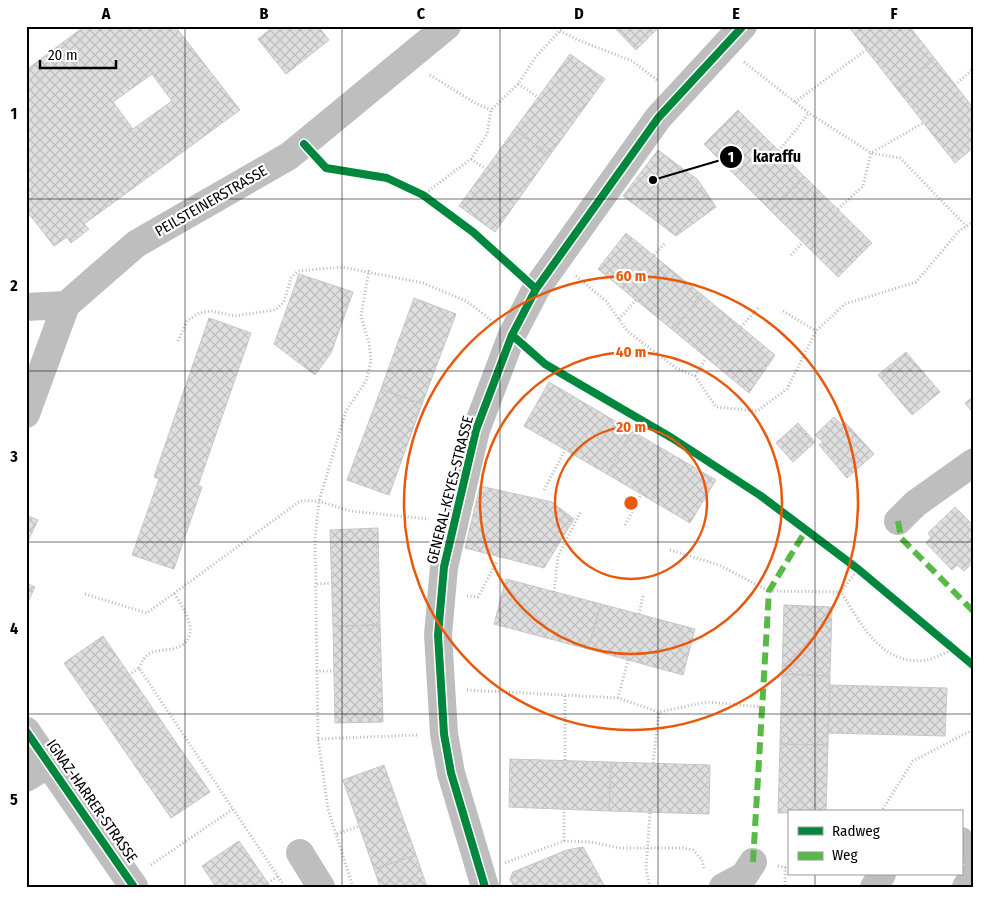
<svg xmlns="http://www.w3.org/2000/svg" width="1000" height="913" viewBox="0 0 1000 913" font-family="'Fira Sans Condensed',sans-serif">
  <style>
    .building { fill: url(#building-cross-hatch); stroke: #c7c7c7; fill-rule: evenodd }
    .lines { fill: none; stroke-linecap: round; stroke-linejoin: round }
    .major-casing { stroke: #dbdbdb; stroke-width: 29 }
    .path { stroke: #b9b9b9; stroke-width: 3; stroke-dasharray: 1 2.5; stroke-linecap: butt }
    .minor { stroke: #bebebe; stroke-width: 28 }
    .major { stroke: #bebebe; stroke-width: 28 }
    .quiet { stroke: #58b947; stroke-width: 6; stroke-dasharray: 12 6; stroke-linecap: butt }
    .cycleway-casing { stroke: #fff; stroke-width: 11 }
    .cycleway { stroke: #00873e; stroke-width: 8 }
    .grid { fill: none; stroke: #000; stroke-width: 1; stroke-opacity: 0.55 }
    .ring { fill: none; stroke: #e8590c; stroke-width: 2.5 }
    .labels { text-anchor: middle; stroke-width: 4.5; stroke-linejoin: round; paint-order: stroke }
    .street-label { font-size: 15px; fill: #000; stroke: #fff }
    .centre { fill: #e8590c; stroke: #fff; stroke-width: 2.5 }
    .ring-label { font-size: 15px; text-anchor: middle; font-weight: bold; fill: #e8590c; stroke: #fff; stroke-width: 4.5; stroke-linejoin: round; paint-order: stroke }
    .leader { fill: none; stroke: #000; stroke-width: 2 }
    .callout-dot { fill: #000; stroke: #fff; stroke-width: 2 }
    .mark-label { font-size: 15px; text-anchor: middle; font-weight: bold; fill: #fff }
    .callout-label { font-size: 16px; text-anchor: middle; font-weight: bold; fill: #000; stroke: #fff; stroke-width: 4.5; stroke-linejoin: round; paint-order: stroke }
    .neatline { fill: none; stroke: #000; stroke-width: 2 }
    .grid-label { font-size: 16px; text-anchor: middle; font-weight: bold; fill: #000 }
  </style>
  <defs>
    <pattern id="building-cross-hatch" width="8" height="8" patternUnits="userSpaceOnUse" patternTransform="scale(1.25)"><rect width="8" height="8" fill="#dfdfdf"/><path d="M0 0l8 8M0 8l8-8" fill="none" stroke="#bebebe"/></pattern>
  </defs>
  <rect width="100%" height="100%" fill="#fff"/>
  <!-- building -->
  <path class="building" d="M85 26H175L240 110 84 224 89 229 71 243 67 237 54 246 26 210V70ZM152 74 172 101 133 129 113 102Z
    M274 26H318L329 40 286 74 258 39Z
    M613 26H660L636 50Z
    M848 26H909L935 59 897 89Z
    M570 54 605 79 550 155 514 130Z
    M935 59 974 109V147L955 163 897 89Z
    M738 110 805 177 771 211 704 144Z
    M514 130 550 155 495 232 459 206Z
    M658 150 698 180 716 207 676 236 623 196Z
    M805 177 872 243 838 277 771 211Z
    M626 233 701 294 674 331 598 269Z
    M299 274 353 292 331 353 315 375 274 344Z
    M701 294 775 355 749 393 674 331Z
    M414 298 456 314 422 404 381 389Z
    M209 318 251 333 198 486 202 487 174 569 132 555 159 479 154 477Z
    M906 352 940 392 912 415 878 375Z
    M549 382 632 431 607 474 524 426Z
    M381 389 422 404 389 495 347 480Z
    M974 396V414L965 403Z
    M834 417 842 425 845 422 874 454 847 478 819 445 823 442 815 435Z
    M798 423 815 442 793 462 776 443Z
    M632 431 716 480 690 523 607 474Z
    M480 486 552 502 574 519 544 568 465 548Z
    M955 507 974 526V562L964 571 957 565 952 570 926 543 931 537 928 533Z
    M26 515 38 520 26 545Z
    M378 528 380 625 333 626 330 530Z
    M506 579 601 604 588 649 494 624Z
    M26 583 35 587 26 606Z
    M601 604 695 629 683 675 588 649Z
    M784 605 832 607 830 676 782 674Z
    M380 625 383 722 335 723 333 626Z
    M103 636 210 792 171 818 64 663Z
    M782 674 830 676 828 745 780 744Z
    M830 685 947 688 945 736 828 733Z
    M780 744 828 745 826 812 778 813Z
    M510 759 611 762 609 811 509 807Z
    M611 762 710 765 709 814 609 811Z
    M384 765 416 855 374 869 343 780Z
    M239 841 268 883 270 887H216L202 866Z
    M583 847 605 887H514L510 879 513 872 567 850Z
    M416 855 427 887H380L374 869Z"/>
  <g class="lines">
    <!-- major casing -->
    <g class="major-casing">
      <path id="major" d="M26 731 134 887"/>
    </g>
    <!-- path -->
    <path class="path" d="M560 31 578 40 632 61 657 80
      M744 62 809 113 871 153 900 158 966 226
      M430 75 475 103 491 110
      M518 84 538 97
      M955 85 973 69
      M795 102 866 50
      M779 151 809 113
      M471 159 486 169
      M423 195 471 159 487 134 491 110 518 84 535 58 564 26
      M838 209 863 186 871 153 923 123
      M654 255 665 243
      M791 255 803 242
      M576 276 606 301 627 331 676 368 695 376 716 407 757 411 787 389 816 331 845 304 916 282 959 231 974 221
      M783 311 816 331
      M619 319 636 300
      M741 327 759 307
      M178 341 187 321 199 313 211 311 234 316 275 310 284 302 291 278 298 271 342 267 423 283 466 301 491 320
      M695 376 706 358
      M544 490 565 450
      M625 525 641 495
      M670 550 719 565 769 591 841 592C861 624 882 667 927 660 936 658 947 652 956 648
      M317 584 331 583
      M554 592 558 556 581 511
      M841 592 858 569
      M85 594 147 613 300 501H319L350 511 429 519
      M467 596 478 597 497 561
      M639 614 643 596
      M139 668C142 662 145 655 151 653 159 649 170 651 178 647 203 637 183 607 174 593
      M316 671H334
      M129 675 139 668 285 887
      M467 690 618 698 659 712 707 702 762 707
      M618 698 628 660
      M318 739 417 735
      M565 760V696
      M653 763 659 712
      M881 812 913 761 974 729
      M337 834 359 826
      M564 841V809
      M505 863 564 841 591 842 619 848H683L693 850 702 860 704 869
      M151 865 233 809
      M778 866 789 868
      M785 867V887
      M268 883 278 876
      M353 887 328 809 318 739 315 537 319 501 346 411 366 381 371 361 369 343 361 316 369 270
      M650 887 646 870 650 812"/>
    <!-- minor -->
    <path class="minor" d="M26 307 66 305
      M26 414 66 305 136 244 289 156 447 26
      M898 521 915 504 974 462
      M26 778 49 764
      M961 841 974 854
      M300 853 321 887
      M485 887 451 773 444 734 438 635 444 567 476 430 512 335 536 289 658 118 743 26
      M723 887 744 876 753 862
      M874 887 882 874
      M966 887 974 875"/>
    <!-- major -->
    <use href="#major" class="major"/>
    <!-- quiet -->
    <path class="quiet" d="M898 521 901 538 974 612
      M753 862 769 591 806 530"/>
    <!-- cycleway casing -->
    <g class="cycleway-casing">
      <path id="cycleway" d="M304 144 326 168 387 178 423 195 473 232 536 289
        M512 335 545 364 672 438 761 496 858 569 974 666
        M26 731 134 887
        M485 887 451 773 444 734 438 635 444 567 476 430 512 335 536 289 658 118 743 26"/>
    </g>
    <!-- cycleway -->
    <use href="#cycleway" class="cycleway"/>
  </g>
  <!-- grid -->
  <path class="grid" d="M185 26V887M342 26V887M500 26V887M658 26V887M815 26V812M26 199H974M26 371H974M26 542H974M26 714H974M815 874V887"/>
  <!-- distance rings -->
  <g class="ring">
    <circle cx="631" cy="503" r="76"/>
    <circle cx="631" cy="503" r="151"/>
    <circle cx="631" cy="503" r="227"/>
  </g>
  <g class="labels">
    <!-- street labels -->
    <g class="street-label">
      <text transform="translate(211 201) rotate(-30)" y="5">PEILSTEINERSTRASSE</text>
      <text transform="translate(450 490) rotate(-76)" y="5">GENERAL-KEYES-STRASSE</text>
      <text transform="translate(92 801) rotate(55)" y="5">IGNAZ-HARRER-STRASSE</text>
    </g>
  </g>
  <circle cx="631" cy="503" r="8" class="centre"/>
  <g class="ring-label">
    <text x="631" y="281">60 m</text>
    <text x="631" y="357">40 m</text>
    <text x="631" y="432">20 m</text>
  </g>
  <!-- callouts -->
  <path class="leader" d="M653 180L731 157"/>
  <g class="callout-dot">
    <circle cx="653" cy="180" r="5"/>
    <circle cx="731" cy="157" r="12"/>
  </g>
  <g class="mark-label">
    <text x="731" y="162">1</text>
  </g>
  <g class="callout-label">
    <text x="777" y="162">karaffu</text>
  </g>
  <!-- border -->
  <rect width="1000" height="913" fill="none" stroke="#ffffff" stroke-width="55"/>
  <!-- legend -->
  <rect x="788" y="810" width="175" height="65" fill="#ffffff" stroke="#999999"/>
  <rect x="798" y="827" width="25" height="8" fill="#00873e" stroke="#999999"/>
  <text x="832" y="836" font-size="15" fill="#000000">Radweg</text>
  <rect x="798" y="852" width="25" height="8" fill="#58b947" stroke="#999999"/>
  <text x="832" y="860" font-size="15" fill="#000000">Weg</text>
  <!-- scale -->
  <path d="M40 60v8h76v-8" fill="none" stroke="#000000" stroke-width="2.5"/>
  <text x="48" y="60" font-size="15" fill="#000000" stroke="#ffffff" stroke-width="4" paint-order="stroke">20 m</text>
  <rect x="28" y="28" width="944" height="858" class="neatline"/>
  <g class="grid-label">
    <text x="106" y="19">A</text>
    <text x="264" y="19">B</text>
    <text x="421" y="19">C</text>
    <text x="579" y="19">D</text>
    <text x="736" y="19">E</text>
    <text x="894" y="19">F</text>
    <text x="14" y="119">1</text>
    <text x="14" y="291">2</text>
    <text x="14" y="462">3</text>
    <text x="14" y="634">4</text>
    <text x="14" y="805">5</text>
  </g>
</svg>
